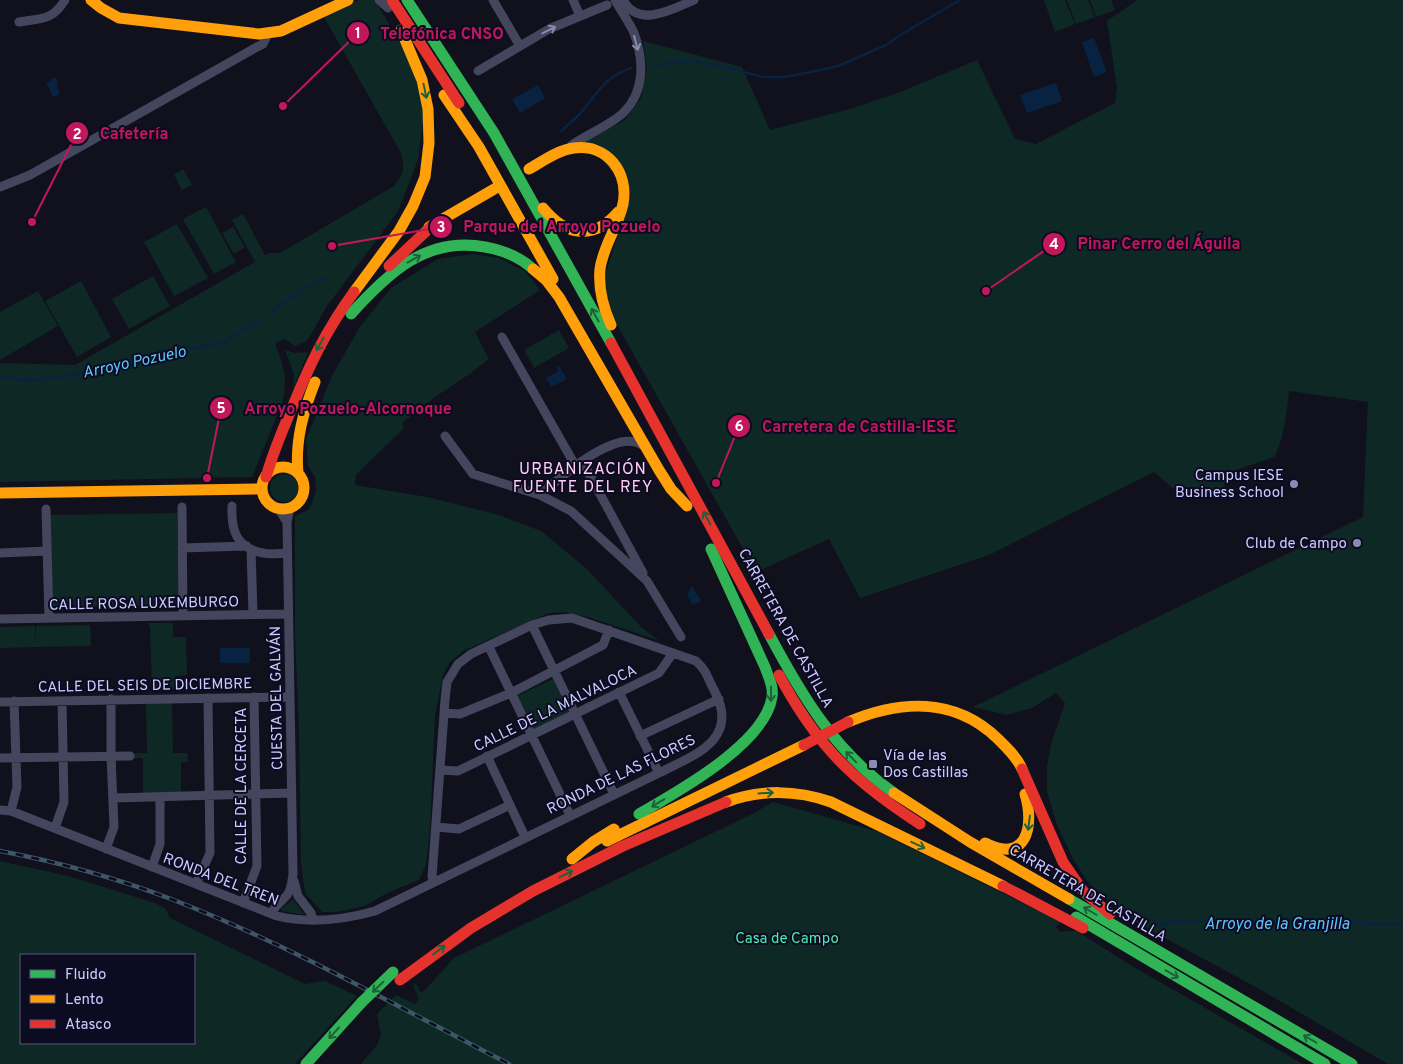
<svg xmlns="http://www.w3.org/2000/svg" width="1403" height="1064" viewBox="0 0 1403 1064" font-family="Overpass,sans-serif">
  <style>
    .green { fill: #0e2826; fill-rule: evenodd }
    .water { fill: #082341 }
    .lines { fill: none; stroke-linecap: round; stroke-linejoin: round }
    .stream { stroke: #082341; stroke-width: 2.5 }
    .street { stroke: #44465e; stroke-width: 9 }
    .fast { stroke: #30b455; stroke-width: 11 }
    .slow { stroke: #ff9f0a; stroke-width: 11 }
    .jam { stroke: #e5322d; stroke-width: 11 }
    .rail-casing { stroke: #3c5765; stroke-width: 4.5 }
    .rail { stroke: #0c0b22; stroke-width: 2.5; stroke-dasharray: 8; stroke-linecap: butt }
    .fast-bridge { stroke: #30b455; stroke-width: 11 }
    .jam-bridge { stroke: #e5322d; stroke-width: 11 }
    .oneway { stroke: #8889ae }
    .oneway2 { stroke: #1e603c }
    .poi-dot { fill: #8b8ab0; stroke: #0c0b22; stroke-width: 2 }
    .labels { text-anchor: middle; stroke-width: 4; stroke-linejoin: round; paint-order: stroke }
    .poi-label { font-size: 15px; fill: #ccf; stroke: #0c0b22; text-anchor: end }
    .street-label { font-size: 15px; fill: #ccf; stroke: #0c0b22 }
    .park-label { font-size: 15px; fill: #4deaaf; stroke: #0c0b22 }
    .water-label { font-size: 16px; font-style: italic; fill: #5ac7ff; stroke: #0c0b22 }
    .neighbourhood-label { font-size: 16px; letter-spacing: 1px; fill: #ffcef3; stroke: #0c0b22 }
    .leader { fill: none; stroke: #c2185b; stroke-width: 2 }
    .callout-dot { fill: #c2185b; stroke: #0c0b22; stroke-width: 2 }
    .mark-label { font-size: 15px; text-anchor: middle; font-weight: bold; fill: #fff }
    .callout-label { font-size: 16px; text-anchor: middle; font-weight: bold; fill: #c2185b; stroke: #0c0b22; stroke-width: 4; stroke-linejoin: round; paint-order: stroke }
  </style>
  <rect width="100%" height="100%" fill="#11101d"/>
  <!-- green -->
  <path class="green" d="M359 0H373L376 2 412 63 424 112 418 160 398 211 327 306 307 341 295 346 285 339 275 343C284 369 289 379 281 406L252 477 0 482V363L75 365 255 262 232 220 243 214 265 255 269 253H280L394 186C404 173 405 169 401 153L324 17Z
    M1044 0H1065L1075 24 1055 32Z
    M1067 0H1088L1095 17 1076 24Z
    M1090 0H1111L1115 10 1096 17Z
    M1137 0H1403V1064H1388L1254 986 1126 917 1090 885 1074 861 1057 825 1047 792V766L1051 744 1065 703 1056 693 1032 708 1006 715 973 707 1363 517 1368 402 1289 391C1287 411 1284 440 1274 457L1224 474 1225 494 1184 498 1154 472 989 555 860 598 829 539 756 572 621 332 606 301 603 281 631 194 586 141 625 120 641 98 647 69 643 41 742 67 770 130 850 109 900 92 977 60 1015 139 1036 144 1115 103 1117 88 1107 21Z
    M183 169 192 185 182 190 174 175Z
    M206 207 236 262 214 274 183 219Z
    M177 224 208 278 174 296 144 242Z
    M233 227 245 247 234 254 222 233Z
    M473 254 499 258 526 272 540 290 475 332 489 359 471 373 435 397 402 423 404 428 356 475 355 485 427 497 499 515 541 531 587 569 641 627 660 641 588 617 565 612 549 613 463 651 450 662 443 675 435 716 430 830 426 864 419 880 387 893 365 906 337 912H322L305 893 301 863 299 732 295 633V516L308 510 313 501 316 489 315 477 308 466 306 439 332 376 359 328 391 288 438 259Z
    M153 276 170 306 129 329 112 299Z
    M81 281 111 337 77 357 45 301Z
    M38 291 58 326 0 360V312Z
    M559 330 569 348 534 368 524 350Z
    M285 350 295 353 308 352 293 389 294 374Z
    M270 488a14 14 0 1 1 28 0a14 14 0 1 1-28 0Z
    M177 513 179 605 53 607 50 515Z
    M147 623H173V637H186L187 675 175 676 176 689 152 690 150 627Z
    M90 625 91 646 36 647V626Z
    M35 626 36 647 0 648V627Z
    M553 679 569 713 533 730 517 696Z
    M146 703H172L173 753H187L188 762H181V795H143V758H134V753H147Z
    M773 802 876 831 1061 922 1056 927 1060 932 1066 931H1077L1127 963 1303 1064H361L377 1045 381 1035 377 1014 396 995 415 1004 419 999 413 985 416 984 420 992 424 991 454 958 754 813Z
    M0 861 68 876 155 903 166 909 170 918 305 984 325 981 357 996 295 1064H0ZM21 955H194V1043H21Z
    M293 899 304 914H298L282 911 281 909Z"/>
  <!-- water -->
  <path class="water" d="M1094 38 1107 72 1094 77 1082 42Z
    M56 77 58 83 56 84 60 94 53 97 46 82H51L50 79Z
    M1056 83 1062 101 1027 113 1020 95Z
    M538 85 545 98 520 113 512 99Z
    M559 366 567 379 551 387 546 378 559 371 557 367Z
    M692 586 701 601 693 605 687 595Z
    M220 648H250V663H220Z"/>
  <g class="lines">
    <!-- stream -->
    <path class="stream" d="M653 65 692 61 724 67 763 77H784L821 70 838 66 886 45 902 34 960 0
      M561 131C569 124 578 117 584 109 599 90 607 76 631 68
      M273 311 298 292 324 278
      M0 376 24 380 58 378 102 368 169 350 201 347 226 341 261 319
      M1151 924H1163L1173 921H1321L1403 925"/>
    <!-- street -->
    <path class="street" d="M379 0 388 8
      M493 0 520 46
      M573 0 580 16
      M623 0C639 29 672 9 694 0
      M19 22C42 18 52 21 65 0
      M478 71 549 29 607 5
      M572 145C586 135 614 123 624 112 645 91 644 60 634 33 629 22 621 11 615 0
      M0 187 30 175 257 47 263 44 268 34
      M502 337 575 465
      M445 436 473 474 540 495 571 511 647 581 681 637
      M582 461 643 573
      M540 495C560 478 616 427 642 445
      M232 506C231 530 236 548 263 553 271 555 280 553 287 553
      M182 507 183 616
      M278 508 287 522
      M46 509 49 618
      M182 548 247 546
      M251 549 253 614
      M0 553 47 551
      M0 619 288 614
      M532 625 614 794
      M489 647 570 815
      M619 692 659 773
      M0 702 290 697
      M444 713 460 714 511 693 603 645 609 630
      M640 736 719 699
      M487 756 525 837
      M0 758 130 756
      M440 770 458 771 659 673 673 653
      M113 798 291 793
      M0 810 11 811 277 916C310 924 343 920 375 911L659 773C694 755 741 740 714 690 707 677 707 671 696 661L572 618 549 620 532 625 471 654 458 664 447 682 445 700 432 877 435 880
      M11 811 17 787 14 701
      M436 827 459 829 510 805
      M55 828 64 802 62 701
      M106 849 114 827 111 756V699
      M152 867 160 844V797
      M294 881 298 896 311 913 313 920
      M196 884 210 853 208 698
      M243 903 257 866 254 697
      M271 913C284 893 290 903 293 873L287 522 290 508"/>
    <!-- fast -->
    <path class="fast" d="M407 0 494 133 611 343
      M351 314C387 274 426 236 485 247 502 250 520 257 533 269
      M769 634C802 696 835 752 894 793
      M639 814C677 792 765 744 772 697 774 687 768 676 765 667L711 549
      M1069 899 1352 1064
      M1076 917 1325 1064
      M306 1064 362 1002"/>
    <!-- slow -->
    <path class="slow" d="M91 0 101 8 119 18 259 34 281 31 348 0
      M444 95 479 147 553 279
      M529 169C543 161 558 150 574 148 607 144 629 172 623 204 618 227 603 246 600 269 598 289 603 307 611 325
      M543 208C566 236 593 241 618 212
      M429 227 496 188
      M533 269 546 280 559 297 659 470 671 489 687 506
      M354 292 399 231 413 206 425 177 429 143 428 109 422 80 401 30
      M262 488a21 21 0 1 1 42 0a21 21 0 1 1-42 0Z
      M298 473C295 441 303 412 315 382
      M0 493 262 489
      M848 722C900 700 955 697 998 739 1007 748 1017 757 1022 769
      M894 793 970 842 1069 899
      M726 802C760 789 797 790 831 802L1003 886
      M607 841 804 745
      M985 843C1026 864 1035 827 1025 794
      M572 859 593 842 614 829"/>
    <!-- jam -->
    <path class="jam" d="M392 0 459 103
      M389 266 437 221
      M611 343 769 634
      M266 477C273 453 282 431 292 408 309 366 326 330 354 292
      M779 675C817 746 853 781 920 824
      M1022 769 1063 862 1083 891 1110 914
      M1003 886 1083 928
      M400 980 471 928 533 891 623 846 726 802"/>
    <!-- rail casing -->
    <g class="rail-casing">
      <path id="rail" d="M0 851C58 862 116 878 171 899 288 944 398 1007 509 1064"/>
    </g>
    <!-- rail -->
    <use href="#rail" class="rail"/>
    <!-- fast-bridge -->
    <path class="fast-bridge" d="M362 1002 393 972"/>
    <!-- jam-bridge -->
    <path class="jam-bridge" d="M804 745 848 722"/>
  </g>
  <!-- one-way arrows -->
  <defs><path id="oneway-shaft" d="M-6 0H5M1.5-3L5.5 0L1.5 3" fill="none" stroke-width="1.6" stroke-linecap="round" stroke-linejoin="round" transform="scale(1.25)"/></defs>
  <g class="oneway">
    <use href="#oneway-shaft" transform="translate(549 30) rotate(-27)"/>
    <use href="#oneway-shaft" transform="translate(636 43) rotate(75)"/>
  </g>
  <g class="oneway2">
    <use href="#oneway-shaft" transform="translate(425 91) rotate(78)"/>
    <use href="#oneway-shaft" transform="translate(414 259) rotate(-29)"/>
    <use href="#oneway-shaft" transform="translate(595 315) rotate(-119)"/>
    <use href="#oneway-shaft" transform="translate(320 344) rotate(119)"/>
    <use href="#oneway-shaft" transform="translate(707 518) rotate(-118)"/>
    <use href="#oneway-shaft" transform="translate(771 694) rotate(90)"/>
    <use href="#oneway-shaft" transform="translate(851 757) rotate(-134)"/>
    <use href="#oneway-shaft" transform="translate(766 793) rotate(-3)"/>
    <use href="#oneway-shaft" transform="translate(658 803) rotate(149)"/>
    <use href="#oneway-shaft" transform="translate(1029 823) rotate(97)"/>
    <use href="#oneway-shaft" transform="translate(918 845) rotate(25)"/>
    <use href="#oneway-shaft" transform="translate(566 874) rotate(-27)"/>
    <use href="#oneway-shaft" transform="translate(1090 911) rotate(-150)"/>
    <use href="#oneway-shaft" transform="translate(439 950) rotate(-37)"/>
    <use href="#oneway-shaft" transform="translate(1172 974) rotate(30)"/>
    <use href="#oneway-shaft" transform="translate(378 987) rotate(136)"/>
    <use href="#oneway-shaft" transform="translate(334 1033) rotate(132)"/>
    <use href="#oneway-shaft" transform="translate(1310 1039) rotate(-150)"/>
  </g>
  <!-- markers -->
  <g class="poi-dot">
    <circle cx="1294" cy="484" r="5"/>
    <circle cx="1357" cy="543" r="5"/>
    <rect x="868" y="759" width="10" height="10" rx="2.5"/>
  </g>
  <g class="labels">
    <!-- poi labels -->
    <g class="poi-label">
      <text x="1284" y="480">Campus IESE<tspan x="1284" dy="17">Business School</tspan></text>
      <text x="1347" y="548">Club de Campo</text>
      <text x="883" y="760" text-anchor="start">Vía de las<tspan x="883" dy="17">Dos Castillas</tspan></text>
    </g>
    <!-- street labels -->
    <g class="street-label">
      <text transform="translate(144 603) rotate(-1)" y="5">CALLE ROSA LUXEMBURGO</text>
      <text transform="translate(786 628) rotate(61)" y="5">CARRETERA DE CASTILLA</text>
      <text transform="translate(145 685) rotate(-1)" y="5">CALLE DEL SEIS DE DICIEMBRE</text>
      <text transform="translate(276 698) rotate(-91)" y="5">CUESTA DEL GALVÁN</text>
      <text transform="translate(555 708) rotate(-26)" y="5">CALLE DE LA MALVALOCA</text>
      <text transform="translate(621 774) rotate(-26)" y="5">RONDA DE LAS FLORES</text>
      <text transform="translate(241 786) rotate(-90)" y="5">CALLE DE LA CERCETA</text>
      <text transform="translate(221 879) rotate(21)" y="5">RONDA DEL TREN</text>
      <text transform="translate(1088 893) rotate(30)" y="5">CARRETERA DE CASTILLA</text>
    </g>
    <!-- park labels -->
    <g class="park-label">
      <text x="787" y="943">Casa de Campo</text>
    </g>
    <!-- water labels -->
    <g class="water-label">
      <text transform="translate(134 361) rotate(-12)" y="6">Arroyo Pozuelo</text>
      <text x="1277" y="929">Arroyo de la Granjilla</text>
    </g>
    <!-- neighbourhood labels -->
    <g class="neighbourhood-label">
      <text x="583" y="474">URBANIZACIÓN<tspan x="583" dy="18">FUENTE DEL REY</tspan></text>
    </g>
  </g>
  <!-- callouts -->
  <path class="leader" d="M283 106L358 33M32 222L77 133M332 246L441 227M986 291L1054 244M207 478L221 408M716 483L739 426"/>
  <g class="callout-dot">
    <circle cx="283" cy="106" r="5"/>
    <circle cx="32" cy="222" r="5"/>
    <circle cx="332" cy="246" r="5"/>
    <circle cx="986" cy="291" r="5"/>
    <circle cx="207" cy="478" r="5"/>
    <circle cx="716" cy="483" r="5"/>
    <circle cx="358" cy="33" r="12"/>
    <circle cx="77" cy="133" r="12"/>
    <circle cx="441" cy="227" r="12"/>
    <circle cx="1054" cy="244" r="12"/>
    <circle cx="221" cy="408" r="12"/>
    <circle cx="739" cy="426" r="12"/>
  </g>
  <g class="mark-label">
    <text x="358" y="38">1</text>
    <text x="77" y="139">2</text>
    <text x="441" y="232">3</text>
    <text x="1054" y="249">4</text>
    <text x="221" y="413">5</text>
    <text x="739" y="431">6</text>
  </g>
  <g class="callout-label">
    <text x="442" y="39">Telefónica CNSO</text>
    <text x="134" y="139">Cafetería</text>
    <text x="562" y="232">Parque del Arroyo Pozuelo</text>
    <text x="1159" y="249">Pinar Cerro del Águila</text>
    <text x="348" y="414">Arroyo Pozuelo-Alcornoque</text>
    <text x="859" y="432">Carretera de Castilla-IESE</text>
  </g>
  <!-- legend -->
  <rect x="20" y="954" width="175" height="90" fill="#0c0b22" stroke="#59587a"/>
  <rect x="30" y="970" width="25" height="8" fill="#30b455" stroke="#59587a"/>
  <text x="65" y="979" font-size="15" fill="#ccccff">Fluido</text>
  <rect x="30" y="995" width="25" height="8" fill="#ff9f0a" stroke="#59587a"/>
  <text x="65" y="1004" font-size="15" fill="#ccccff">Lento</text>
  <rect x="30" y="1020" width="25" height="8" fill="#e5322d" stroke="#59587a"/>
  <text x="65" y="1029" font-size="15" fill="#ccccff">Atasco</text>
</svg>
